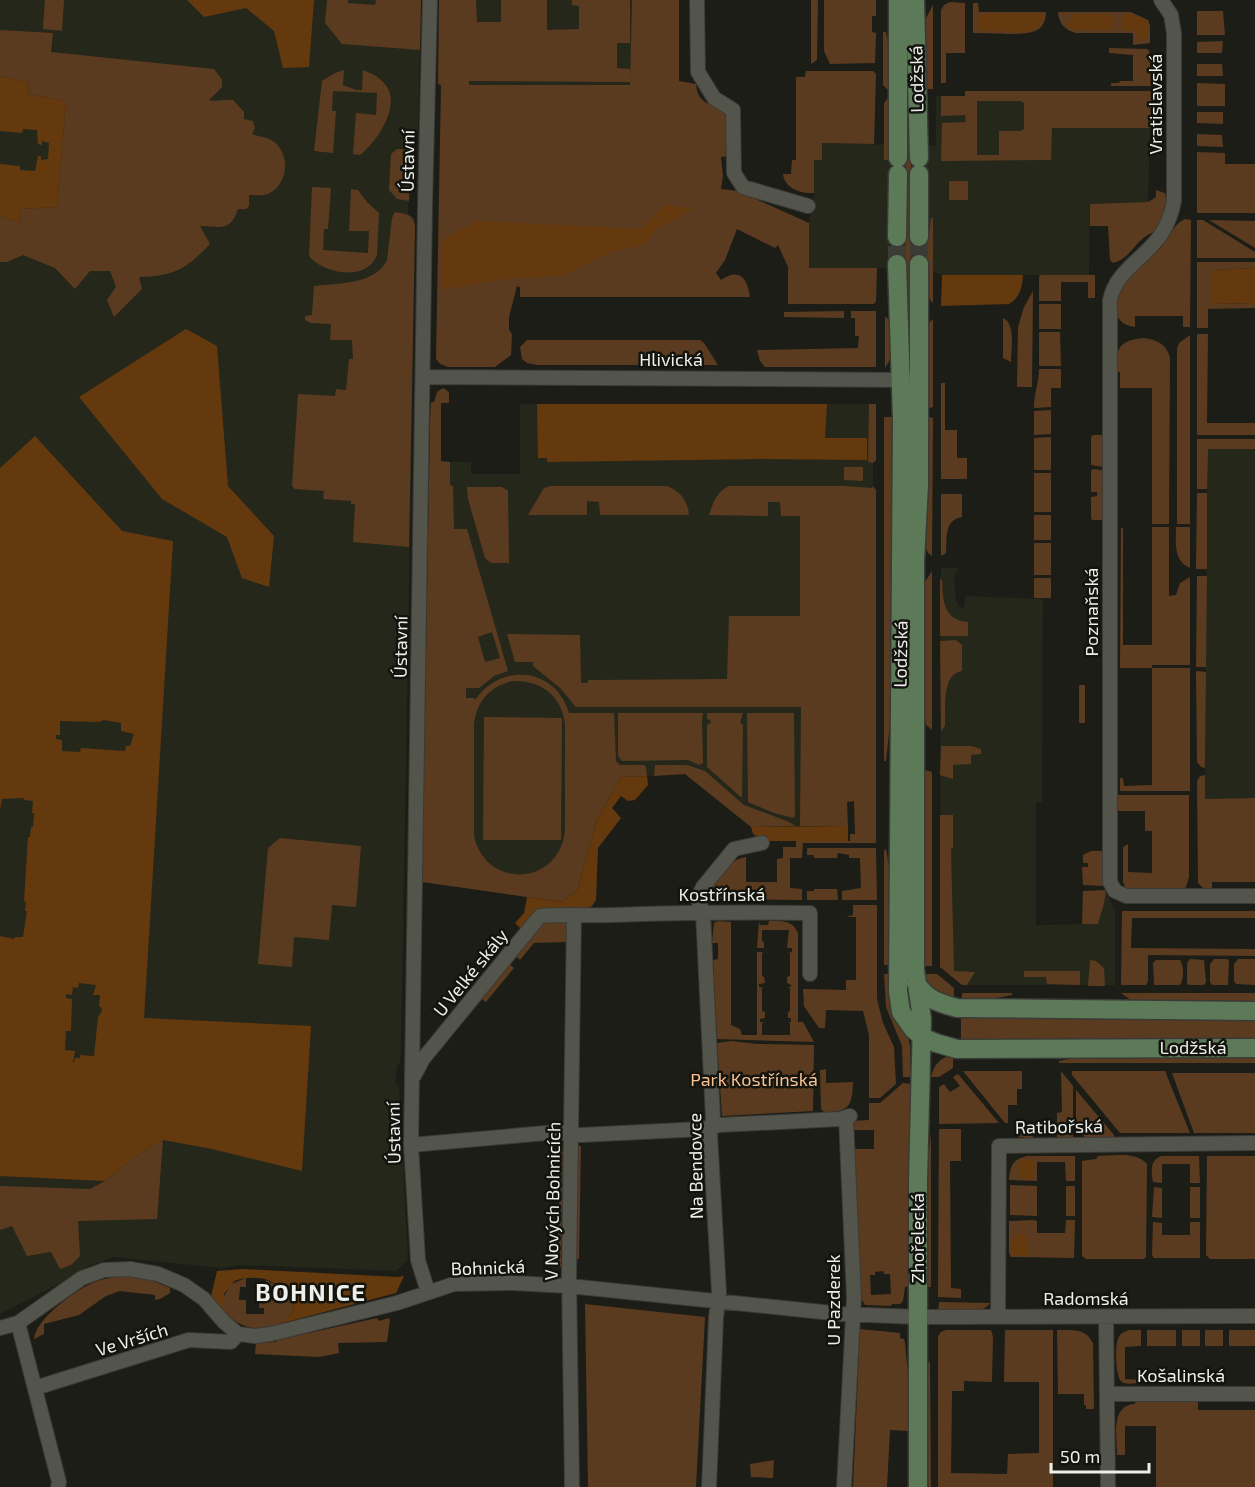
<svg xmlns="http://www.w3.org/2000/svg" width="1255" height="1487" viewBox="0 0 1255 1487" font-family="'Exo 2',sans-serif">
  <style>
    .built { fill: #25271b }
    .green { fill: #5b3b1f; fill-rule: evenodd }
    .forest { fill: #65390e; fill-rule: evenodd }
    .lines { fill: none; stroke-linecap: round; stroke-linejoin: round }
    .secondary-tunnel { stroke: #3c3c37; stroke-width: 18; stroke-dasharray: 18 9; stroke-linecap: butt }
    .street-casing { stroke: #3a3a36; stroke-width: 16 }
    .secondary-casing { stroke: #3a3a36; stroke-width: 21 }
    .street { stroke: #53554d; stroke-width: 14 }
    .secondary { stroke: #5c7a58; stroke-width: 18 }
    .labels { text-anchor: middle; stroke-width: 5; stroke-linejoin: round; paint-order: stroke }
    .street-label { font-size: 18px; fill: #eeefea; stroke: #13140e }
    .park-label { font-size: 18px; fill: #fac092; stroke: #13140e }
    .district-label { font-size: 24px; font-weight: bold; letter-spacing: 1.5px; fill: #eeefea; stroke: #13140e }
  </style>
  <rect width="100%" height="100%" fill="#1c1d17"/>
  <!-- built -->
  <path class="built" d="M0 0H421L418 129 416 136 411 137 408 214 415 219V233L401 1052 400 1064 397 1066 395 1083 399 1087 408 1260 396 1271 243 1265 221 1268 114 1257 88 1266 70 1278 0 1314Z
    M468 0H632L631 85H469Z
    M965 91H1151L1148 202 1090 204 1089 275H942L933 272 877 268H809V223L814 193V160L822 143 936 146V96H965Z
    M520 404H869L868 461 873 462V488H869L842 755V826L751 827 685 774 621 777 527 897 450 885V462H471V474H520Z
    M1207 449H1255V798L1205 799Z
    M941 568H959L954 576 956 601 959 606 964 608 965 596 1043 599 1042 802 1036 803V925L1098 924 1104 904 1106 890 1115 911V985H962L940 967Z"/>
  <!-- green -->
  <path class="green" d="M45 0H64L62 31 43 29Z
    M327 0H348V3L375 5 376 0H421L420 50 342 44 325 23Z
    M439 0H476L477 22H501V0H547V30L579 29V6L572 5V0H630V43H617V68L630 69V82L469 81V85H630L632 0H679V81L696 84C698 110 719 101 727 117 732 127 729 145 730 156L721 157 723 176 721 189 738 191 809 223V268H877L876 301 874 304H788V267L778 245 775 248 737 229 725 260 716 273 721 280C741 267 747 279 750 297H520V287L517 286 509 317V330L512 334 511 355 495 367H448L440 364 436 359 441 85 438 84Z
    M811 0H818L817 56V60L811 64Z
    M824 0H876V16H872V32L876 33 875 63 830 64 824 51Z
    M950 2 965 3V53H946V83H941V10L944 5Z
    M973 3H978L979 12H1046C1046 20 1043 28 1035 31 1024 36 987 33 973 33Z
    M933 5V89H925V20Z
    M906 9H911V365L908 368 905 365Z
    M1197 11H1223L1225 35H1197Z
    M1058 12H1131L1148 20 1150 26V43L1133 45V33H1076C1065 30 1059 24 1058 12Z
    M0 30 53 33 51 52 214 69 222 80V87L209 100C217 102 224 99 233 100L244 112V119L253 121 255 128 252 134C259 137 268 137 274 142 291 155 288 185 268 194 262 196 255 195 249 195V206L246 209H238C230 233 220 226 200 226L210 244C186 269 175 276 139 277L142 289 114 317 107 300 116 287 110 271H90L75 289 55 268 23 255 7 262H0V216L20 223 21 209 57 207 66 101 28 94 29 82 0 76Z
    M883 32H886L891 59 892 89H887L883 85Z
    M1223 41 1222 53H1197V42Z
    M1109 48 1148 49 1150 54 1151 86H1111V83H1119L1120 81H1133V55L1109 53Z
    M1197 64H1222L1223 76H1197Z
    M344 70 343 85 356 90H362L363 70C370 73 378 76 383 82 404 102 378 141 360 155L353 154 356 113 376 115 377 93 333 91 332 111H336L333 153 314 151 322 81 335 73Z
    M806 71H873L876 74 874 144 822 143V160H814V193C801 194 784 188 783 174H791L792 160H796V77H805Z
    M1197 83 1225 84V106H1197Z
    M965 91H1151V128H1052L1051 160 941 161 942 123 966 122 965 115 941 116V96H965ZM977 101H1021L1024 103V129L1021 131H999V155H977Z
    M889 97H892V126L888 160H884V103Z
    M1197 112H1223V124L1197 123Z
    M1197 134 1222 135 1223 147 1197 146Z
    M397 149 411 150 409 201 397 199 389 190 391 154Z
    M1197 152 1225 153V164H1255V213H1197Z
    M949 181H968V200H949Z
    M312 187 331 188 328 229H324L323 250 368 253 369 231H349L351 189 358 190 367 202 379 213 377 255C367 282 323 274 309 256Z
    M1156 190 1165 193C1169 208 1163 218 1157 231 1135 237 1133 258 1113 263L1110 260 1108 226H1090V204L1148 202 1156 197Z
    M395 212C406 214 414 214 415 227L409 547 353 542 355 504H351V501L323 499 324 491 295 489 292 486 298 394 335 396 336 389 346 390 349 359H353L352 340H330L331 324 311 323 305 320V316L312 315 314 286C338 283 375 285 387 260L392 218Z
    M931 218H933V303C918 290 929 237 931 218Z
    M1185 219 1191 220 1190 327H1183V316H1135V327C1127 326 1120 323 1117 315 1108 291 1147 262 1161 247 1169 238 1173 224 1185 219Z
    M1197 220H1203L1255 252V258H1197Z
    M1209 220 1255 221V248Z
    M1197 262H1255V268L1211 270V304L1255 303V308L1208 309V328H1197Z
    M1041 275H1095V298H1088V282H1061V301H1039V277Z
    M1033 291 1032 387H1017L1018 327 1024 307Z
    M1039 304H1061V329H1039Z
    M844 311V318L784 317V312Z
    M851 311H876V367H765L760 361 757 350 858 348 859 336H855V318H851Z
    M885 316 892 323V356L885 368Z
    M1003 318C1016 324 1011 349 1011 362L1003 358Z
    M933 319V407L925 409 928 324Z
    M1039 332H1060L1061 366H1039Z
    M1208 334 1207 423H1255V435H1197V334Z
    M1190 335V524H1177V349L1179 343Z
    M1144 338C1157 340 1167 344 1170 358L1169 524H1152V388H1120V372H1115C1117 347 1118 341 1144 338Z
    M527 340H700L704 343 718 365H538L527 363 522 359 520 347Z
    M1039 369H1061V388H1051V407L1034 408C1034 394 1039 382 1039 369Z
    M941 383H945V430H957V458H967V479H941Z
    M443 388 449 392V403H441V461L450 462V485L453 486 454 529H467L508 671 494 676 479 688H466V698H474L475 700C501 662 556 667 569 713H614L616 761 620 765H644L646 767 647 776 621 777 597 820 577 891 562 902 422 882 430 422 431 402H434L437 392ZM492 632 500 658 485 662 478 637ZM513 681C541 680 562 696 565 724V831C559 886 486 890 474 836V727C475 703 489 686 513 681Z
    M869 404H876V460L873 463 868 462Z
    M1051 410V434L1034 435V411Z
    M925 416 933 418 932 556 928 553 925 546Z
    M884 417H892V704L886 761H884Z
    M1093 435H1102V467L1091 465V437Z
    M1051 437V470H1034V438Z
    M1197 439H1255V449H1208L1207 489H1197Z
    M844 467H863V481L844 480Z
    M1093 469 1102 470V520H1092L1091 518V497L1097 496V492H1091V471Z
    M1034 473H1051V512H1034Z
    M550 486H667C680 491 688 501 689 515H600L599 502 587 501V515H528L544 488Z
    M729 486H844L872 488 873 486 876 490V843H803L802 858H790V888L802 889V900L709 899 706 893C717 879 727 860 746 857V882H777V859L783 858V847H796V841H850V834H855L854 801 847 802 848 826H800L801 707H576L560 688 533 666V662H515L507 634 580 635 581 683H587L589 680 727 679 729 616H800V516H781L780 502H768V516L709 515C713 503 716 492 729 486Z
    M467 487H502L508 491 509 563H491L485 558 468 499Z
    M1197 493H1207V569H1196Z
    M941 494H962V517C944 520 947 538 946 553L941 556Z
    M1034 515H1051V540H1034Z
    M1152 527H1169V596L1176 595 1180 583 1190 577V665H1152V668H1190V791H1120V778H1123L1124 786 1152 785V668H1120L1121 528H1123V645H1152Z
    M1176 527H1190V568C1173 560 1176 543 1176 527Z
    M1034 543H1051V575H1034Z
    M932 571V730L926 725 925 720V582Z
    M1197 576H1207L1206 667H1196Z
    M1034 578H1051V598H1034Z
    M940 579 942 580C943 600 943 620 968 622V636H940Z
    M956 640 962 645V671C941 674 946 709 945 726L941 731 940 641Z
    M1196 671 1206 672 1205 768 1201 767 1197 762Z
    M1079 685H1085V723H1079Z
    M618 713H703L702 722 703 763 699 765 688 760 622 761 618 756Z
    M707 713H743L740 723 743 725 742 798 707 767V725L711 723 710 720 707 719Z
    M747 713H794L795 816 793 818 774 813 748 802Z
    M484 717 562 718 561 840H483Z
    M941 746H971L981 749V754L971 755V764L953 765V779L940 775Z
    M655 765H687L705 771 744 805 787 821 796 826 751 827 685 774 654 776Z
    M925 770 932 772V966H925Z
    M1205 775V799L1255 798V882H1212V892L1206 891 1198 883 1197 781 1200 776Z
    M1115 795H1189V877L1186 887 1181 891 1134 892 1126 889 1123 882V847L1128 844V872L1152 873V831H1145V811H1115Z
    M940 815H953V848L951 849 954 971 975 972 967 985H962L940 967Z
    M280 838 361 846 356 907 332 905 329 940 294 937 292 967 258 964 268 848Z
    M807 848H876L877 900H842V891L861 888 860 858H849V855L838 853 837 858H814V855H807Z
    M886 849 891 878V965H884V851Z
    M1091 851H1103L1104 886 1083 885 1082 867H1088V863H1083V855Z
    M814 889H837L838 900H807V891H814Z
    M1106 890 1104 904 1098 924H1082L1083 891Z
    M853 905H877V999L883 1023 894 1047 896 1084 880 1098H869V1035L863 1011 826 1010 825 1028H819L804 1006 803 989 846 990V980H856V917H846L853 915Z
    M1122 911H1255V918H1132L1131 948 1255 949V956L1148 955V981L1146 985H1121Z
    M566 920 567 942 534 943 520 960 514 954 541 922Z
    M718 921 731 922V1025L740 1029 742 1035H757V952H764L762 953V976L764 977 765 983 759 984V987L765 988H762V1011L765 1012V1018L760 1019V1022H765L762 1023V1035H790V1023L788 1022H791V1018H788V1012L790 1011V988L787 987H791V985L787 983V977L790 976V953H787L792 952V948H787L789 930H762V941L764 942V948H757L759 921 760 925H768L769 921C782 921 794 920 798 934V1022H803L814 1042 717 1039 713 960 718 959V943H712L714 923Z
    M1190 959 1204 960 1206 982 1204 985H1189L1187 983V963Z
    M1214 959H1227L1229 961 1228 985H1212L1210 982V964Z
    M1238 959H1255V985L1236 984 1234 981V964Z
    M1090 960 1096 961 1104 968 1105 986H1088Z
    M1156 960H1180C1184 966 1184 979 1180 985H1154L1153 963Z
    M507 962 514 968 486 1002 479 997Z
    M1024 971H1080V985L1047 984 1046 977H1024Z
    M884 974H891L910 1045 911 1077H903L902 1046 886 1007Z
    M925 974H937L954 988V1001C938 997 927 991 925 974Z
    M962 993H1012V995L980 1001H962Z
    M1121 993H1255V1001H1132Z
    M961 1015H1255V1042H961Z
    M731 1041 757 1044 814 1045 813 1111 722 1116 717 1043Z
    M953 1055V1068L939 1077H931C934 1064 941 1057 953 1055Z
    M1089 1055 1255 1056V1063H1059V1061Z
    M826 1069V1083L853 1082C852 1107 849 1112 824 1112L821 1109 820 1070Z
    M963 1071H1022V1089H1017V1105H1008V1123H1005Z
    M1061 1071 1073 1086V1138H1057V1113L1062 1112Z
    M1072 1071H1165L1190 1133H1120L1072 1075Z
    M1172 1073H1255V1133H1194Z
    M958 1074 999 1123 939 1124V1087L944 1084 950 1092 960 1086 953 1077Z
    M903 1083 911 1084 910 1286 905 1287 903 1301 900 1304H892L891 1306 865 1305 862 1300H858L850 1149H874V1130H849L852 1121 869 1120V1103H880ZM883 1271 884 1274H890L891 1294 871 1295 870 1275H875V1272Z
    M1076 1090 1114 1135 1113 1140H1084V1135H1076Z
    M1017 1124H1033V1139L1019 1137 1017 1134Z
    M939 1129H961V1161H950L951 1288 961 1289V1298L938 1297Z
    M931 1134V1287H925V1182Z
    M163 1140 157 1219 78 1221 80 1256 71 1265 60 1269 51 1252 27 1256 12 1226 0 1230V1186L90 1189 105 1181 142 1152Z
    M560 1146H563L561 1267 558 1266Z
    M578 1146H581L579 1259H576Z
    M1027 1156H1075V1181H1066L1065 1162H1037V1181L1009 1180C1010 1166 1013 1159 1027 1156Z
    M1098 1156C1113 1156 1136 1151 1147 1164L1146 1257 1144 1259H1086L1082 1256V1161L1096 1159Z
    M1162 1156H1199L1200 1183H1190V1164H1162V1183L1153 1182C1151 1171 1150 1159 1162 1156Z
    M1207 1156H1255V1259H1210L1206 1255Z
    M1010 1185 1037 1186V1216L1010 1215Z
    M1066 1186H1075V1216H1066Z
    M1154 1187 1162 1188V1218L1152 1217Z
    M1190 1187H1200V1218H1190Z
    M1033 1220 1037 1221V1233H1065L1066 1220H1075L1074 1258 1011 1257 1009 1253V1221Z
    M1153 1222 1162 1223V1235H1190V1222H1200V1258H1154L1152 1255Z
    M120 1276 146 1278 170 1288V1293L160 1299 155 1300V1295L120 1291 106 1296 79 1315 44 1324V1334L34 1339C36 1318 78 1288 97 1281 104 1279 112 1277 120 1276Z
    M246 1278V1287H240L239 1300H246V1314H264V1308H259V1300H265L266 1280C283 1288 289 1291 294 1311 289 1315 285 1320 279 1324 260 1335 236 1326 223 1310V1298L231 1284Z
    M939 1302 990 1303C979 1318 955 1312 938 1312Z
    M585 1304 705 1317 696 1487H588Z
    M377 1318 379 1321 389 1318 390 1320 387 1342 338 1343 339 1353 319 1357 255 1354 256 1343 276 1342 277 1340Z
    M860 1329 900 1333V1338L904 1339 905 1343 908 1376V1431L890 1430 887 1487H853Z
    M946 1330H991L993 1337 992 1382 964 1381V1391H952L951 1473 1007 1474 1008 1454 1039 1453V1382H1004L1005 1330H1053V1487H938V1336L941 1332Z
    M1057 1330C1072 1330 1086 1328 1093 1343L1094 1409H1086V1405H1084V1394H1058Z
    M1129 1330H1141V1346L1125 1347V1379L1142 1380V1383C1136 1383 1127 1385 1122 1382 1115 1377 1115 1346 1118 1339 1120 1333 1124 1332 1129 1330Z
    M1147 1330H1176V1346H1147Z
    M1182 1330H1200V1346H1182Z
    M1205 1330H1223V1346H1205Z
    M1229 1330H1255V1346H1229Z
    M930 1362 931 1487H929L925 1479 926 1363Z
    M1136 1399 1198 1400V1410H1255V1487H1156V1426H1125V1455H1117C1117 1437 1110 1405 1135 1404Z
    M774 1460 773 1478 751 1477 750 1464Z"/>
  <!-- forest -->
  <path class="forest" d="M187 0H314L309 67 283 68 274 31 246 8 204 17Z
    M1042 13 1044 18C1041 26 1036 29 1028 32L982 31 977 27V19L982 14Z
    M1128 13 1144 19 1147 24V39L1139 40 1135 31H1122L1121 18Z
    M1076 14H1109L1114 18 1113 29 1109 30 1071 29 1067 25Z
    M0 76 29 82 28 94 66 101 57 207 21 209 20 223 0 216V164L20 166V170L35 171 38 156H41V160L48 159 49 143 42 141V145L38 144 37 130 23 129 22 133 0 131Z
    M664 205 693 209 657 229 644 245 610 252 565 275 505 279 441 290 442 240 477 221 642 229Z
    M1255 268V303L1211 304V270Z
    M942 275H1023C1022 288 1020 297 1009 304L941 306Z
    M186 329 217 346 228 486 274 536 269 587 242 578 227 537 162 499 79 397Z
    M537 404H827L825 438H867V460L761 459 547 462V458H538Z
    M35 436 122 531 173 541 144 1018 311 1026 302 1171 212 1149 163 1140 142 1152 105 1181 0 1176V936L14 939 15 937H23L27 911H25L26 902 24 901 28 837H30L31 827H33L34 813H32L33 801 24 800V798L2 799 0 810V468ZM104 720 121 723V731L134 734 130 746H126L125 751 81 748 80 752 62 751V740L56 739V735H60V721L99 722ZM79 983 96 985 93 995H100L99 1006 102 1008 101 1013 98 1017 94 1056 80 1055V1058H75L74 1063H73L75 1051 65 1050 66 1031H71L72 999 66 998V994L72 995 73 987 78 988Z
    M647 776 648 785 635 800 628 801 621 796 612 808 621 818 598 848 596 900 592 906 588 908 543 910 521 929 515 923 524 913 527 897 562 902 577 891 597 820 621 777Z
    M848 826V841H765L753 834 751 827Z
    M1029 1159 1033 1161V1179H1022L1019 1171V1162L1021 1160Z
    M1018 1234H1026C1027 1242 1031 1248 1027 1256H1016L1011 1251V1240Z
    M243 1269 398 1277 404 1276 396 1293 279 1324 294 1311C287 1282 262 1272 234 1281L224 1294 223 1310 211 1296 217 1271Z"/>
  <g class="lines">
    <!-- secondary-tunnel -->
    <path class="secondary-tunnel" d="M919 237V264
      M897 264V237"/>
    <!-- street casing -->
    <g class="street-casing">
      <path id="street" d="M697 0 698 72 714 98 733 110 734 173 743 187 808 206
        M1161 0 1171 15 1174 33V201C1172 212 1168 223 1162 233 1147 257 1116 270 1110 300V882L1115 891 1126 896H1255
        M424 377 910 380
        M414 1076 423 1059 540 916C564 914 588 916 613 915 679 913 744 912 810 913V974
        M411 1145 557 1132 582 1135 702 1129 720 1125 840 1119 850 1116
        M428 1292 418 1260 411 1145 425 206 430 0
        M998 1317 999 1146 1255 1143
        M1106 1317 1108 1487
        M18 1323 59 1482 58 1487
        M0 1328 18 1323 82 1278 104 1270 130 1269 158 1274 184 1285 204 1299 224 1322 238 1334 255 1336 271 1334 397 1303 454 1284 513 1283 569 1286 842 1314 918 1317 1255 1316
        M35 1388 189 1340 231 1342 238 1334
        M1108 1394H1255
        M572 1487 569 1275 574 915
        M709 1487 716 1318 719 1292 710 1134 713 1119 703 912 699 903V895L703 887 734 849 762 843
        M844 1487 854 1298 846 1118"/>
    </g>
    <!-- secondary casing -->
    <g class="secondary-casing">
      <path id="secondary" d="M915 0 919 158
        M898 158V0
        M919 174V237
        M897 237 898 174
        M897 264 902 419 898 991 901 1012 913 1029 922 1037 936 1043 957 1049 1255 1048
        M916 983C927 1000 939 1003 957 1008L1255 1011
        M918 1487V1181L922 1019 915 970V561L919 485V264"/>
    </g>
    <!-- street -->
    <use href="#street" class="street"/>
    <!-- secondary -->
    <use href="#secondary" class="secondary"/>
  </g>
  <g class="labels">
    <!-- street labels -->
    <g class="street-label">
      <text transform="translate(917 79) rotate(-91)" y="6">Lodžská</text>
      <text transform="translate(1156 104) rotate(-90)" y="6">Vratislavská</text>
      <text transform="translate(408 161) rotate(-89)" y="6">Ústavní</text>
      <text x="671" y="366">Hlivická</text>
      <text transform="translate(1092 612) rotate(-90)" y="6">Poznaňská</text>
      <text transform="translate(401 647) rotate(-89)" y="6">Ústavní</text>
      <text transform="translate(901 654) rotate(-89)" y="6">Lodžská</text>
      <text x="722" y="901">Kostřínská</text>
      <text transform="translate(471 973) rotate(-51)" y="6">U Velké skály</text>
      <text x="1193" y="1054">Lodžská</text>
      <text transform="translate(1059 1127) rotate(-1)" y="6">Ratibořská</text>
      <text transform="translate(394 1133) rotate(-91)" y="6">Ústavní</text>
      <text transform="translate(696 1166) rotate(-91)" y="6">Na Bendovce</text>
      <text transform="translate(553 1201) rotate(-89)" y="6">V Nových Bohnicích</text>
      <text transform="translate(918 1238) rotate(-90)" y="6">Zhořelecká</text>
      <text transform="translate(488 1268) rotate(-2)" y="6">Bohnická</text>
      <text x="1086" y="1305">Radomská</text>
      <text transform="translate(834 1300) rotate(-90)" y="6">U Pazderek</text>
      <text transform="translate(132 1340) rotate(-17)" y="6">Ve Vrších</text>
      <text x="1181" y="1382">Košalinská</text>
    </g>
    <!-- park labels -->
    <g class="park-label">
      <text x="754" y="1086">Park Kostřínská</text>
    </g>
    <!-- district labels -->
    <g class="district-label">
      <text x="311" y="1301">BOHNICE</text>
    </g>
  </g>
  <!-- scale -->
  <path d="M1051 1463v9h98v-9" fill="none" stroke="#eeefea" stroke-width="3"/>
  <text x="1060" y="1463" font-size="18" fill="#eeefea" stroke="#13140e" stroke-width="4.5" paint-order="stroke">50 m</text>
</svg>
